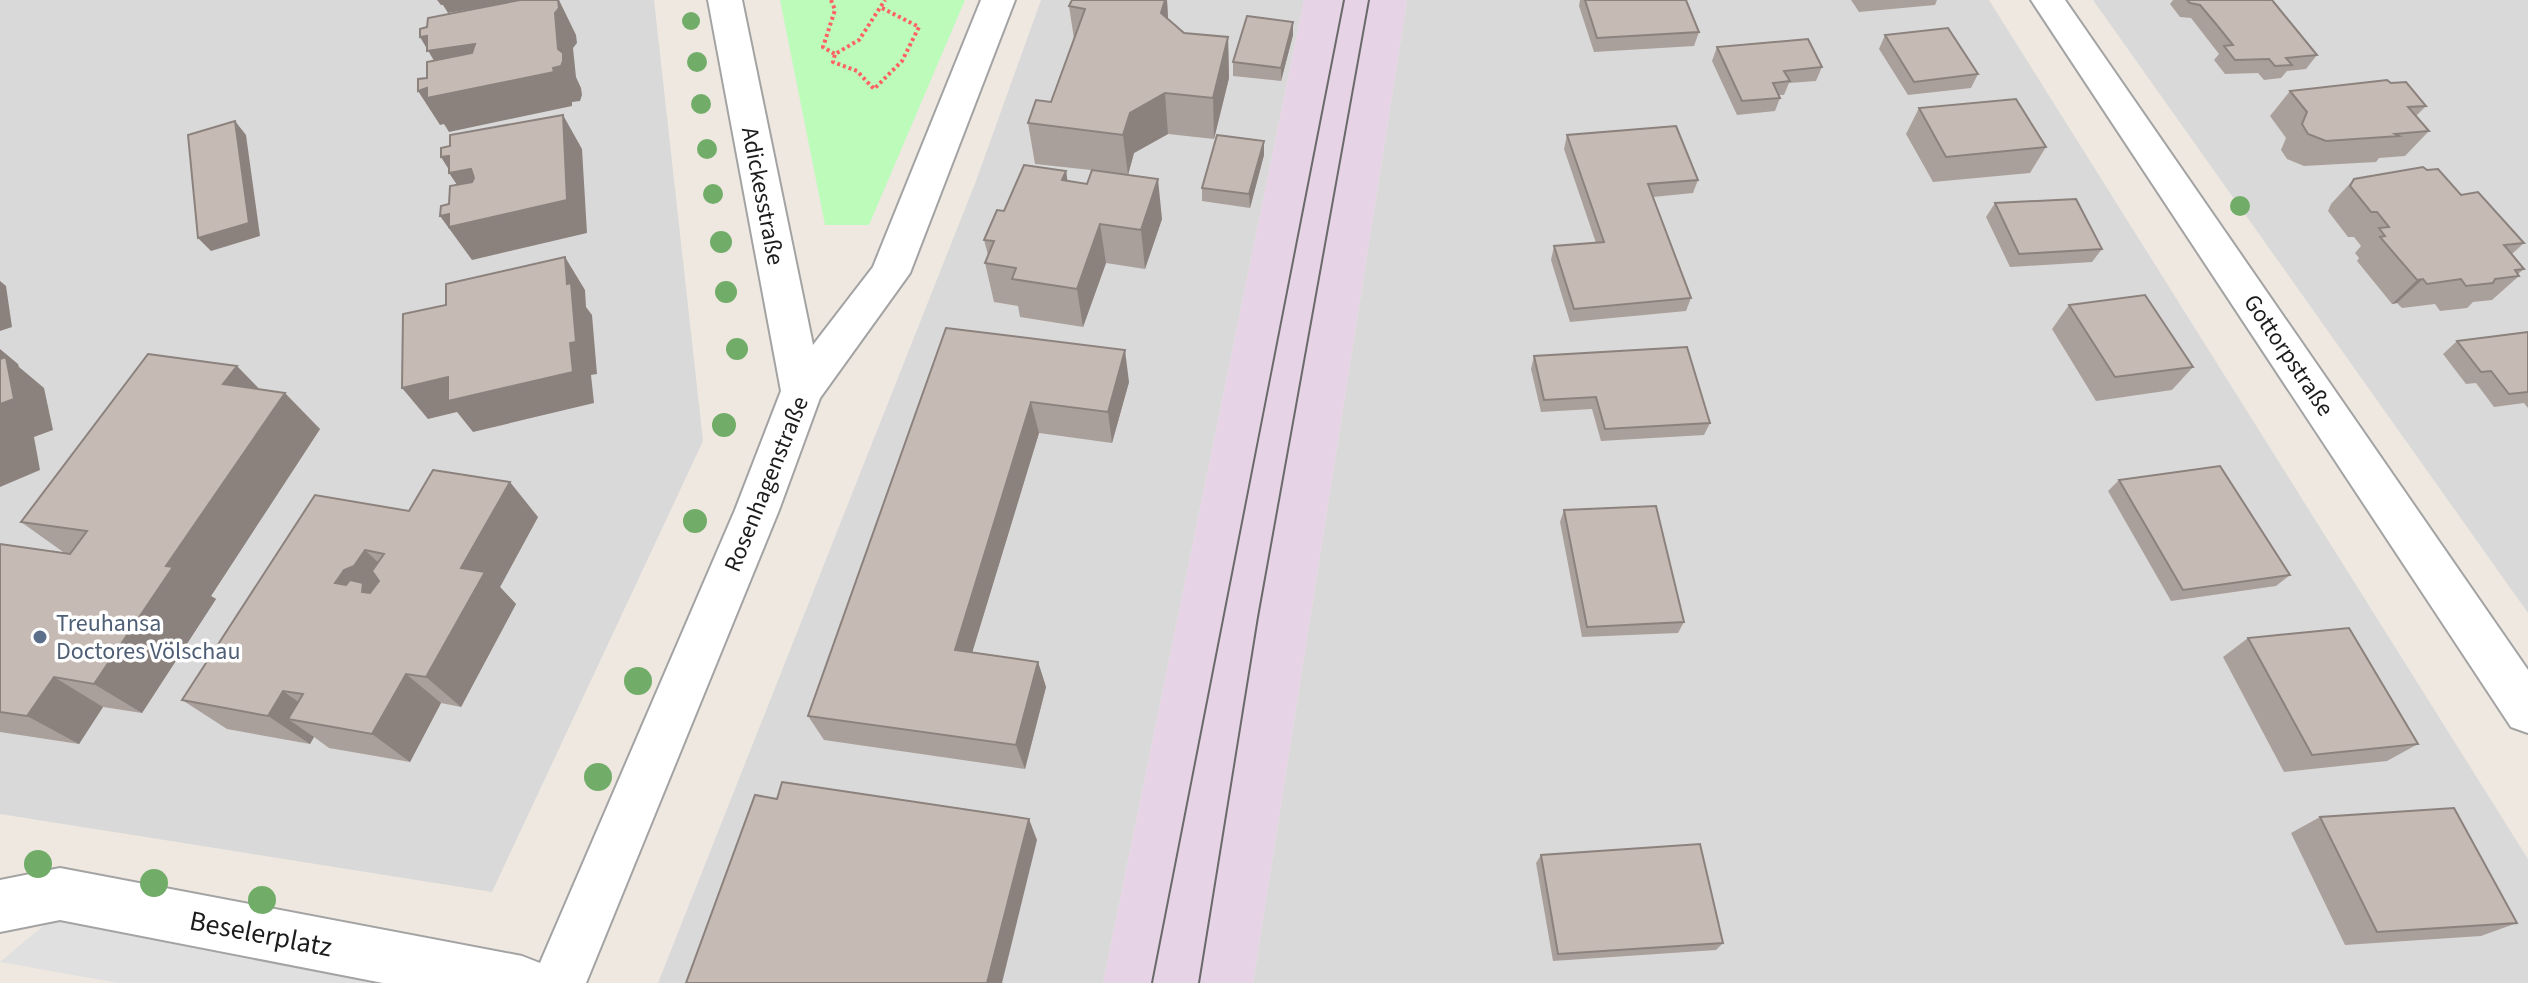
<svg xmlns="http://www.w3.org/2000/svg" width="2528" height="983" viewBox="0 0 2528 983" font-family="'Source Sans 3',sans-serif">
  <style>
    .residential { fill: #dad9d9 }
    .industrial { fill: #e7d3e6 }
    .park { fill: #bdfbbb }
    .parking { fill: #e0e0e0 }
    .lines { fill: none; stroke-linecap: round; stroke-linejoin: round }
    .minor-casing { stroke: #a3a3a3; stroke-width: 4 }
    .path { stroke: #fe6263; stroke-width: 4; stroke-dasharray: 3 3; stroke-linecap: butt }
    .minor { fill: #fff; fill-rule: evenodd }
    .tram { stroke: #6a6a6a; stroke-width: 2 }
    .tree { fill: #71ad69 }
    .wall { fill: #aaa09b }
    .shaded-wall { fill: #8b827e }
    .building { fill: #c6bab4; stroke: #8b827e; stroke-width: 2; fill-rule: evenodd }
    .service-dot { fill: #5c6f8a; stroke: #fff; stroke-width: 3 }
    .labels { text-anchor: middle; stroke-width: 7; stroke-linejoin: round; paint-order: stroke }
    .street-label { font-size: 24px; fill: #1c1c1c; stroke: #fff }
    .service-label { font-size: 24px; fill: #4e5e75; stroke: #fff; text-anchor: start }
    .near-street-label { font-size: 28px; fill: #1c1c1c; stroke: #fff }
  </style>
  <rect width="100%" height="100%" fill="#eee8e1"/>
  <!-- residential -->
  <path class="residential" d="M0 0H654L703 441 492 892 0 814Z
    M1041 0H1304L1103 983H658L976 181Z
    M1407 0H1989L2528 859V983H1253Z
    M2093 0H2528V613L2171 110Z"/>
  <!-- industrial -->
  <path class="industrial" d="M1304 0H1407L1253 983H1103Z"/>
  <!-- park -->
  <path class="park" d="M780 0H965L869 225H825Z"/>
  <!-- parking -->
  <path class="parking" d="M56 915 398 983H119L0 962Z"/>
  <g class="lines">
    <!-- minor casing -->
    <g class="minor-casing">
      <path id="minor" d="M708 0H742L813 345 873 267 981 0H1015L910 273 820 398 779 510 586 983H383L60 920 0 932V880L60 868 522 956 540 963 735 510 781 391Z
        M2031 0H2065L2528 670V733L2511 727Z"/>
    </g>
    <!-- path -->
    <path class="path" d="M831 0 835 10 823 47 835 54
      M882 8 919 27 902 61 874 89 857 71 833 62 835 54 859 40 885 0"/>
    <!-- minor -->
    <use href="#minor" class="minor"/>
    <!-- tram -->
    <path class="tram" d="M1152 983 1344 0
      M1199 983 1258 617 1369 0"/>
  </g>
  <!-- trees -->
  <g class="tree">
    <circle cx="691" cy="21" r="9"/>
    <circle cx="697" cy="62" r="10"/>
    <circle cx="701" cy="104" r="10"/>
    <circle cx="707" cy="149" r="10"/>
    <circle cx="713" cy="194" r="10"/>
    <circle cx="2240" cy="206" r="10"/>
    <circle cx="721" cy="242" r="11"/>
    <circle cx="726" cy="292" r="11"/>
    <circle cx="737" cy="349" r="11"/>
    <circle cx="724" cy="425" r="12"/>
    <circle cx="695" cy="521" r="12"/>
    <circle cx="638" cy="681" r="14"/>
    <circle cx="598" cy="777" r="14"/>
    <circle cx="38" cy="864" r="14"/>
    <circle cx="154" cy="883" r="14"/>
    <circle cx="262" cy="900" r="14"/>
  </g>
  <!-- wall -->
  <path class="wall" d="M1167 0 1168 19 1184 33 1228 37 1229 78 1214 139 1168 134 1134 153 1128 175 1162 219 1145 269 1106 263 1083 327 1020 317 1018 306 994 302 985 263 988 255 984 240 1004 211 1066 171 1067 181 1087 184 1091 170 1035 164 1028 123 1051 102 1074 39 1069 6Z
    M1580 0H1686L1699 32 1694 46 1594 52 1579 6Z
    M1851 0H1937L1935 5 1859 12Z
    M2173 0H2272L2317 55 2306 69 2287 71 2281 78 2264 80 2258 73 2225 74 2214 60 2219 54 2191 18 2180 17 2170 4Z
    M1293 35 1281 81 1233 76V62Z
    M1885 35 1978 74 1971 88 1908 95 1879 49Z
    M1717 47 1822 67 1816 81 1789 83 1784 95H1779L1780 98 1775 111 1737 115 1712 61Z
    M2391 83 2426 106 2416 116 2429 131 2405 156 2379 158 2376 162 2304 166 2287 159 2281 150 2286 138 2270 116 2290 91Z
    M1919 108 2046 147 2030 173 1933 182 1906 134Z
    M1567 135 1698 180 1693 193 1653 197 1691 298 1686 311 1570 322 1551 260 1554 246 1596 243 1564 149Z
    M1264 155 1250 208 1202 201V188Z
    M2354 179 2461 195 2524 243 2512 254 2524 269 2518 274 2519 276 2492 300 2473 302 2467 308 2440 311 2435 304 2402 308 2397 303 2392 304 2357 261 2359 258 2355 253 2361 246 2354 237H2348L2328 211 2331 204Z
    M1995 203 2102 249 2092 262 2010 267 1986 217Z
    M2069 305 2193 367 2172 390 2096 401 2052 329Z
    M946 328 1129 382 1112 443 1039 433 972 653 1038 662 1046 687 1025 769 824 740 808 716Z
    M2528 332V408L2524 403 2494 407 2476 383 2466 384 2443 354 2457 341Z
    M1534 356 1710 423 1704 435 1601 441 1592 409 1541 412 1531 369Z
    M260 389 320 429 211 596 216 599 142 713 103 707 79 744 0 732V544L66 554 21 522Z
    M2119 480 2290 575 2276 586 2171 601 2108 491Z
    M1564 510 1684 622 1678 633 1582 637 1560 522Z
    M409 511 538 517 500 587 516 604 461 707 441 703 410 762 329 748 314 737 310 744 227 729 182 700Z
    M2248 638 2418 744 2387 761 2284 772 2223 657Z
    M2320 817 2517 923 2481 936 2345 945 2291 833Z
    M1541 855 1723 943 1716 950 1553 961 1536 863Z"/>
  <!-- shaded-wall -->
  <path class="shaded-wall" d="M437 0H527L448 13 443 5H441Z
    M550 0H559L576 35 577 43 573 48 576 77 581 88 582 95 580 101 572 102V106L449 132 444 124 440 125 418 91 427 88 553 68 558 49Z
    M1165 0H1167L1169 35 1161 13Z
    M1293 22V35L1281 81V68Z
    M427 36 475 44 495 79 449 86 420 37Z
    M1228 37 1229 78 1214 139 1213 98Z
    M1165 93 1168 134 1134 153 1128 175 1123 135 1130 113Z
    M563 115 582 149 587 233 472 260 440 216Z
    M235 121 246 135 260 236 211 251 198 238Z
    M1264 141V155L1250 208 1249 194Z
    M449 156 471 169 493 203 472 207 449 173H451L441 157Z
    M1066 171 1072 210 1062 180Z
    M1158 179 1162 219 1145 269 1141 230Z
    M1100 224 1106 263 1083 327 1077 289Z
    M565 257 585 290 586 307 592 315 597 374 591 375 594 403 473 432 457 412 428 419 402 388 567 284Z
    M2423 279 2397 303 2392 304 2417 280Z
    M0 281 6 286 12 327 0 331Z
    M0 349 18 364 19 367 44 388 53 430 34 437 40 470 0 487Z
    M1125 350 1129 382 1112 443 1108 412Z
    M237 366 273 403 223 384Z
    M285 393 320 429 211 596 216 599 142 713 94 684 166 566Z
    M1031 402 1039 433 965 676 955 650Z
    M510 482 538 517 500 587 516 604 461 707 426 677 461 568Z
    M365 550 400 583 398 624 335 583 344 570Z
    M1038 662 1046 687 1025 769 1016 745Z
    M406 674 441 703 410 762 372 734Z
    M54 677 103 707 79 744 27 716Z
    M283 691 324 720 288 719 314 737 310 744 268 716Z
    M1029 819 1037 840 1002 983H987Z"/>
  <!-- building -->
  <path class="building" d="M520 0H558L559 8 555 13 558 49 563 53V61L561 66 553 68 554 72 427 98V88L418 91V79L427 78V62L472 53 475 44 427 51V36L420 37V29L427 27 428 18Z
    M1072 0H1165L1161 13 1184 33 1228 37 1213 98 1165 93 1130 113 1123 135 1028 123 1036 100 1051 102 1085 9 1069 6Z
    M1585 0H1686L1699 32 1597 38Z
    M2187 0H2272L2317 55 2286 58 2292 65 2275 66 2269 59 2235 60 2224 46 2233 45 2216 24 2200 5 2190 3Z
    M1247 16 1293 22 1281 68 1233 62Z
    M1948 28 1978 74 1914 82 1885 35Z
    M1808 39 1822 67 1784 71 1790 81 1773 83 1780 98 1742 101 1717 47Z
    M2387 80 2391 83 2406 82 2426 106 2408 107 2429 131 2395 134 2399 136 2326 141 2308 134 2302 124 2307 112 2290 91Z
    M2016 99 2046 147 1946 157 1919 108Z
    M563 115 567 200 449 227V214L440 216 441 206 449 204 450 186 472 182 474 178 471 169 449 173V156L441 157V148L450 146V135Z
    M235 121 249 223 198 238 188 135Z
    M1676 126 1698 180 1648 184 1691 298 1574 309 1554 246 1604 242 1567 135Z
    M1217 135 1264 141 1249 194 1202 188Z
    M1024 165 1066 171 1062 180 1087 184 1092 170 1158 179 1141 230 1100 224 1077 289 1012 279 1016 268 985 263 994 241 984 240 997 210 1004 211Z
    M2423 167 2427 170 2438 169 2461 195 2478 192 2524 243 2504 245 2524 269 2515 270 2519 276 2495 279 2493 283 2466 286 2461 279 2427 284 2423 279 2417 280 2380 237 2385 236 2379 228 2389 227 2377 212H2371L2350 186 2354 179Z
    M2076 199 2102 249 2019 254 1995 203Z
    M565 257 567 284 571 283 576 342 570 343 573 372 448 401V377L402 388 403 314 446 305V284Z
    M2145 295 2193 367 2115 377 2069 305Z
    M946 328 1125 350 1108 412 1031 402 955 650 1038 662 1016 745 808 716Z
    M2528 332V392L2509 394 2491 371 2481 372 2457 341Z
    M1687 347 1710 423 1605 429 1596 397 1544 400 1534 356Z
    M148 354 237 366 223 384 285 393 166 566 173 567 94 684 54 677 27 716 0 712V544L70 554 87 531 21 522Z
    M6 357 14 399 0 404V359Z
    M2220 466 2290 575 2183 590 2119 480Z
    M433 470 510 482 461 568 485 572 426 677 406 674 372 734 288 719 303 694 283 691 268 716 182 700 315 495 409 511ZM365 550 384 554 372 571 379 581 370 593 362 592 363 583 350 580 346 585 335 583 344 570 354 566Z
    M1656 506 1684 622 1587 627 1564 510Z
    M2349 628 2418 744 2312 755 2248 638Z
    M782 782 1029 819 987 983H686L755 795 777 799Z
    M2454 808 2517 923 2377 932 2320 817Z
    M1700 844 1723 943 1558 954 1541 855Z"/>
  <!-- markers -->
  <circle class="service-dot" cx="40" cy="637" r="8"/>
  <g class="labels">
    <!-- street labels -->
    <g class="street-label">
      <text transform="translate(763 196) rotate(79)" y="8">Adickesstraße</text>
      <text transform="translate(2289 355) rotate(56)" y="8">Gottorpstraße</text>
      <text transform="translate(766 484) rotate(-68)" y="8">Rosenhagenstraße</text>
    </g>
    <!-- service labels -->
    <g class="service-label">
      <text x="56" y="631">Treuhansa<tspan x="56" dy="28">Doctores Völschau</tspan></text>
    </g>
    <!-- near-street labels -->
    <g class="near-street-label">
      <text transform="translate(261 933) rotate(11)" y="10">Beselerplatz</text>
    </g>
  </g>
</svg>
